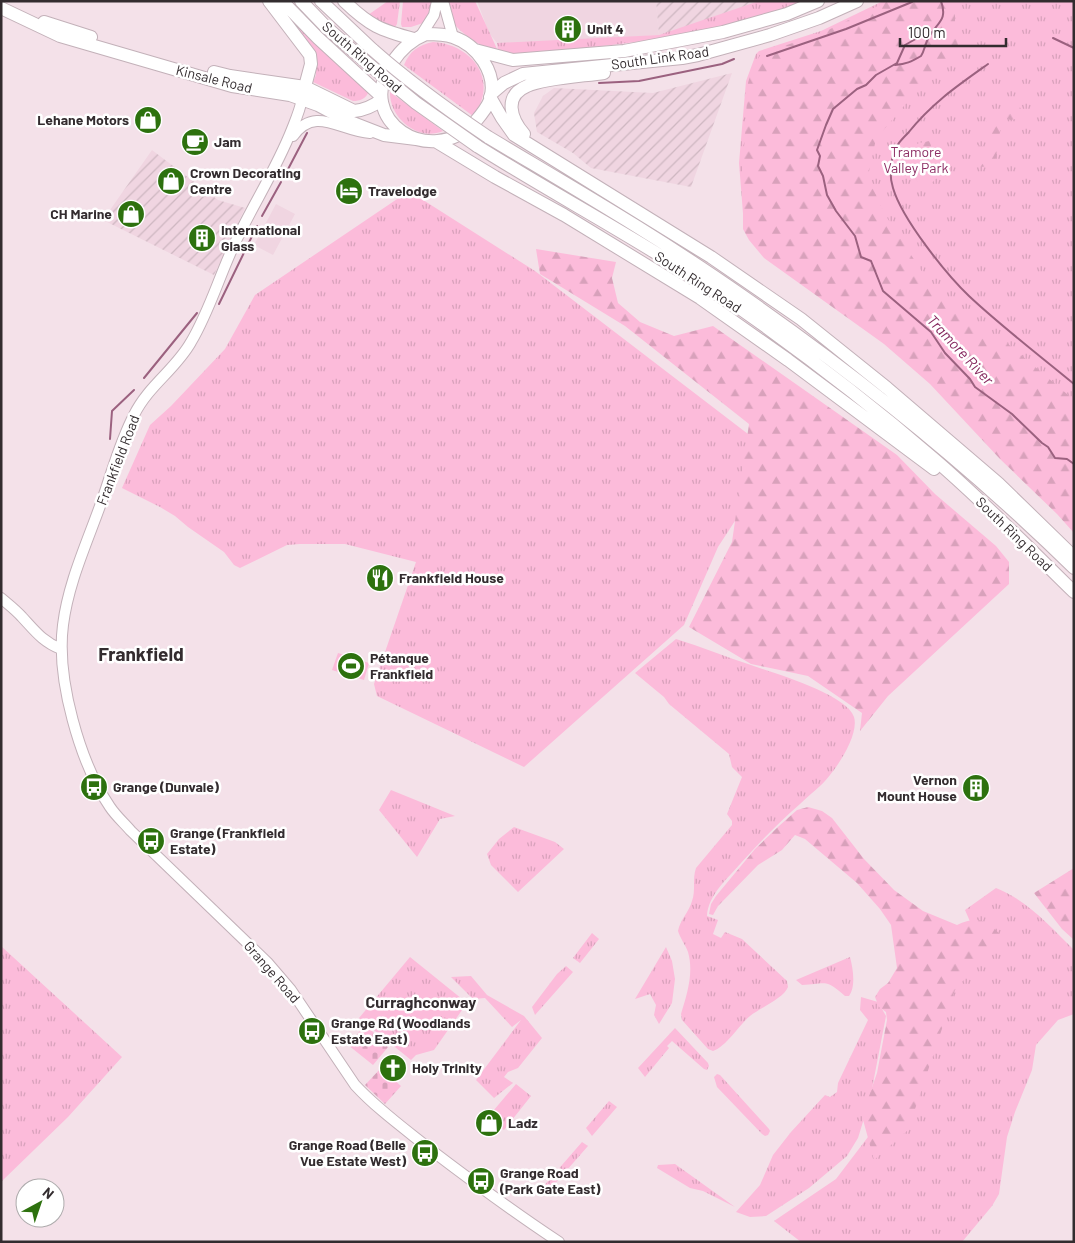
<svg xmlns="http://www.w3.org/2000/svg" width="1075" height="1243" viewBox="0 0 1075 1243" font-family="Barlow,sans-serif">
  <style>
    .built { fill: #f0d5e1 }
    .industrial { fill: url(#industrial-furrows) }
    .grass { fill: url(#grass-tufts) }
    .forest { fill: url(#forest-firs) }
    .cemetery { fill: url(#cemetery-stones) }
    .pitch { fill: #fcbbda }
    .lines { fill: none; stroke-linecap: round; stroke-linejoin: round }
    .stream { stroke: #9b617f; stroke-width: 2 }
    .secondary-casing { stroke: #c3b1b9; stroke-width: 12 }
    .highway-casing { stroke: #c3b1b9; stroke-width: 14 }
    .secondary { stroke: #fff; stroke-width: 10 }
    .highway { stroke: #fff; stroke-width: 12 }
    .highway-bridge-casing { stroke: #c3b1b9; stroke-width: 14; stroke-linecap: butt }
    .highway-bridge { stroke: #fff; stroke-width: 12 }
    .labels { text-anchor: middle; stroke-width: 5; stroke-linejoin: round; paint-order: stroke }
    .poi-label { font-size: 14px; font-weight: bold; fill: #332c2f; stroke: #fff; text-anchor: start }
    .street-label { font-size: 14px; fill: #332c2f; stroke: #fff }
    .park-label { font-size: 14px; fill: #8c2e64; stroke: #fff }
    .water-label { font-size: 15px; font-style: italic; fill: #85275e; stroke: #fff }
    .quarter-label { font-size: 16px; font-weight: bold; fill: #332c2f; stroke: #fff }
    .district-label { font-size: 19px; font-weight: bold; fill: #332c2f; stroke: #fff }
  </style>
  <defs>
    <pattern id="industrial-furrows" width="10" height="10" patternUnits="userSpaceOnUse" patternTransform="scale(1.25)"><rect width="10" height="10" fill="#f0d5e1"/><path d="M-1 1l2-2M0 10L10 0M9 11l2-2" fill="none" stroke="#ceb7c1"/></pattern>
    <pattern id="grass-tufts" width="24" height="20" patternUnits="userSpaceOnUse" patternTransform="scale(1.25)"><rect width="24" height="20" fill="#fcbbda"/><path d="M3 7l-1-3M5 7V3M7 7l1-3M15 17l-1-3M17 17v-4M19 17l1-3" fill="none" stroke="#d8a1bb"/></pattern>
    <pattern id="forest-firs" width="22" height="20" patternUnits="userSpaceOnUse" patternTransform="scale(1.25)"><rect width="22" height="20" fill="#fcbbda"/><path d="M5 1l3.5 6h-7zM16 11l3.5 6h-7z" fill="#d8a1bb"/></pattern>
    <pattern id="cemetery-stones" width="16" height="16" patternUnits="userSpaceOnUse" patternTransform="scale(1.25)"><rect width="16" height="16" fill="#fcbbda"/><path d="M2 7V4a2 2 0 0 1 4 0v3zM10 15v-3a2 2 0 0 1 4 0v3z" fill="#d8a1bb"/></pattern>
  </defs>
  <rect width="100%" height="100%" fill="#f4e1e9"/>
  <!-- built -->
  <path class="built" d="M477 1H656L659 35 535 44 497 43 489 33Z
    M276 204 295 214 273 255 254 245Z"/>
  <!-- industrial -->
  <path class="industrial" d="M656 1H783L659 35Z
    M732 73 691 187 591 168 573 153 537 132 534 113 543 96 554 88 653 93Z
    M152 150 218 200 245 208 214 275 103 220Z"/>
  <!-- grass -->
  <path class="grass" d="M388 1H400L397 24 395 27 390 26 368 15Z
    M403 1H435V5L423 23 411 27H402L401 24Z
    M446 1H475L498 51 497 43 659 35 759 1H803C732 32 653 40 576 49 555 52 518 59 497 53 487 50 458 32 454 23 450 16 449 8 446 1Z
    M883 1H1074V524L939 386 744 226 739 163 746 81 756 54 759 51 821 31Z
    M283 10 369 91C366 99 360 101 353 101L313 82 316 75V61Z
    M433 42C472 44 500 81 473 116L404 65C410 51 418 45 433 42Z
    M390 92 443 131C417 142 389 117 390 92Z
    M409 191 535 271 748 434 746 504 718 547 684 625 524 767 377 696 374 684 416 562 345 544H300L287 545 240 568 234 565 224 552 188 527 175 516 160 507 122 488 150 425 171 406 225 349 255 295Z
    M676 639C702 647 726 657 751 665 773 673 847 694 854 717 859 733 840 763 830 775 821 787 810 794 800 804 779 822 760 842 741 863 728 878 708 895 707 916L718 920 713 934 721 938 725 932 742 939 787 981 788 987C784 998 760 1008 750 1016 739 1025 726 1047 713 1051L708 1049 682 1020 681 1014C687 994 694 973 688 952 685 944 680 938 678 931 680 920 689 912 692 901 696 890 692 879 696 868L732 825V821L727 814 742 777 732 767 729 754 669 704 664 697 635 673Z
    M391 790 455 816 440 819 417 857 379 810Z
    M514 827 555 842 564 849 518 892 491 865 487 854 499 839Z
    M996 888C1027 900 1051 927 1074 950V1014L1058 1020 1036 1045 1032 1070 1015 1112 1007 1137 999 1194 992 1206 962 1242H801L774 1221 836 1179 871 1133 975 933 965 910Z
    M592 933 599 939 580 963 573 958Z
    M1 946 122 1057 68 1117 1 1182Z
    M666 947 672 961 675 979 672 1003 659 1024 654 1015 656 1005 650 994 635 999Z
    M410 957 467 1003 434 1050 416 1055 411 1060 359 1018Z
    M850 957C853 968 856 987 849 996H845C825 978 826 984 802 985L796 980Z
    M566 966 573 972 535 1015 532 1007 557 974Z
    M471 976 487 995 524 1016 542 1038 518 1068 508 1072 504 1077 513 1083 494 1098 476 1080 521 1020 512 1027 485 998 473 999 451 977Z
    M861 997 878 1002 886 1016 870 1099 858 1138 847 1156 809 1188 766 1216 750 1217 736 1212 760 1185 773 1155 791 1132 825 1095 830 1097 837 1092 838 1083 868 1020 860 1010Z
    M675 1028 708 1063 709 1066 707 1070 704 1069 672 1041 667 1046 669 1048 645 1077 638 1068Z
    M717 1074 720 1075 769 1129 770 1131 768 1135 765 1136 762 1134 717 1087 714 1077Z
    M516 1084 531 1096 504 1130 488 1117Z
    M609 1101 617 1107 592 1136 586 1128Z
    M582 1142 588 1146 545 1195 542 1188Z
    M675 1164 735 1207 703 1191 690 1188 657 1168 658 1165Z"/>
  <!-- forest -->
  <path class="forest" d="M888 1H955V24L959 53 956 60 913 95 876 139 868 176 884 213 926 278 944 299 966 320 981 330 1002 339 1074 400V533L1057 514 1000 459 930 384 884 344 764 258 749 240 743 229V165L748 83 752 69 761 54 824 32Z
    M1016 102H1018L1024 117 1023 118 1010 120 1004 115 1005 105Z
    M988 119H995L996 122 1001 125 998 141H993L981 136V132Z
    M930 141 933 156 910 159C908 144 918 143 930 141Z
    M977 145 997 150 995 165 981 167 977 163 978 159 975 153Z
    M934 163 936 172 939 175 928 187C917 183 915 180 912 168Z
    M536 249 616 262 612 278 618 303 640 322 674 336 713 326 897 455 935 494 996 546 1009 562V584L888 696 860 731 862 713 808 676 751 664 689 627 732 542 749 424 625 326 540 274Z
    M808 807 822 811 832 818 864 859 894 890 923 911 957 925C976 916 988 919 1001 936L994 950 979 962 955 990 908 1130 874 1160 862 1116 877 1073 887 1020 886 1012 879 1007 875 997 880 989 888 983 897 968 891 925 880 909 857 883 805 839 795 835 782 850 758 865 718 906 713 915 709 914 711 904 716 896 755 849 779 826 797 810Z
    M1074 868V940L1062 929 1034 893Z"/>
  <!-- cemetery -->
  <path class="cemetery" d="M365 1025 389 1046 373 1065 348 1045Z
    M381 1068 401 1086 385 1104 365 1085Z"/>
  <!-- pitch -->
  <path class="pitch" d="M338 653 369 663 364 680 332 670Z"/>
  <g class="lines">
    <!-- stream -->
    <path class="stream" d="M929 37 921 36 905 45 897 63 876 75 866 85 857 89 833 109 826 125 817 150 820 156 818 166 823 176 827 195 836 211 855 236 861 257 871 261 883 291 931 332 945 353 970 379 975 387 1012 414 1042 443 1048 447 1055 458 1067 459 1074 464
      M1053 38 1074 48
      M767 56 846 29 912 2
      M988 64C957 86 932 103 908 133 902 139 895 146 893 155 890 165 890 178 893 188 902 219 946 274 969 296 1002 327 1039 355 1074 384
      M895 65C906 64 911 62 921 56 925 50 925 43 929 37 937 22 948 21 941 1
      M599 83 639 81 722 64 734 59
      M286 173 307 133
      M262 216 281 182
      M219 304 257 226
      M144 378 197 313
      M110 439 112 411 134 390"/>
    <!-- secondary casing -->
    <g class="secondary-casing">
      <path id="secondary" d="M443 1 453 37
        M420 37 434 15 437 1
        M302 99C300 110 296 119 292 129 276 170 252 206 234 245 219 277 209 312 191 342 176 369 148 386 134 415 119 443 111 476 100 506 86 545 68 584 63 625 56 679 80 763 110 807 116 816 124 823 131 831L267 962 291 990 355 1085C377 1109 405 1129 431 1150 473 1182 515 1213 559 1242
        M293 136C315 105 340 131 370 133
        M1 598C8 604 16 610 22 617 35 631 43 642 61 649"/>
    </g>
    <!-- highway casing -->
    <g class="highway-casing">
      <path id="highway" d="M269 1 310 55 311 64 303 94
        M282 1 318 38 380 95
        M301 1 326 27 366 62
        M321 1 373 50
        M344 1C370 26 380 30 414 39
        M1 8 60 36 232 86 290 95 318 105 348 121 384 135 416 139
        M44 22 91 37
        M426 34C435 34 444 34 453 37 477 45 498 73 490 100 487 108 481 115 475 122 430 170 353 120 392 63 401 49 411 40 426 34Z
        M475 50 513 60 624 51 723 32 787 14 818 1
        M214 72 230 76 305 87 354 111C365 110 372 107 381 100
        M491 94 504 83 523 74 682 58 698 55 770 35 819 18 857 1
        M490 97 502 118 514 135 711 257 801 319 887 388 998 483 1074 557
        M524 134C511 119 503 96 527 86 544 78 584 76 604 73
        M488 137C573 188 660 238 741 295 859 377 971 467 1074 568
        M437 142 495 177 564 215 700 298 788 360 934 469
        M477 146C561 199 650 245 731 302 801 351 869 403 934 459 983 501 1028 547 1074 592"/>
    </g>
    <!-- secondary -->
    <use href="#secondary" class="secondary"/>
    <!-- highway -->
    <use href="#highway" class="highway"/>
    <!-- highway-bridge casing -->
    <g class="highway-bridge-casing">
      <path id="highway-bridge" d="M373 50C409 82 448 110 488 137
        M366 62 416 103 477 146"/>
    </g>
    <!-- highway-bridge -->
    <use href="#highway-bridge" class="highway-bridge"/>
  </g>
  <!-- icons -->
  <defs>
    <g id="building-disc" transform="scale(1.4375)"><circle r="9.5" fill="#2d710e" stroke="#fff"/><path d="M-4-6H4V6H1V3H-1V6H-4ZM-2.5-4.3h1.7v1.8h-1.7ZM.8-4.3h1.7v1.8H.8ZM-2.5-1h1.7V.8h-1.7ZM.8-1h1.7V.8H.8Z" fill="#fff"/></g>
    <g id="shop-disc" transform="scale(1.4375)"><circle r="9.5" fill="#2d710e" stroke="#fff"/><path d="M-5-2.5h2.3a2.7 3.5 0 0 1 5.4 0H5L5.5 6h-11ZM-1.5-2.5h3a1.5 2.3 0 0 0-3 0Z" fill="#fff"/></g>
    <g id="cafe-disc" transform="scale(1.4375)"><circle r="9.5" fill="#2d710e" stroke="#fff"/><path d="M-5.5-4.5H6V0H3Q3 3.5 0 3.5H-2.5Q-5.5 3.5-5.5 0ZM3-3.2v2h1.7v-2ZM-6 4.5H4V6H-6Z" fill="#fff"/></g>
    <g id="hotel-disc" transform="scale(1.4375)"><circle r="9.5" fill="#2d710e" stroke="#fff"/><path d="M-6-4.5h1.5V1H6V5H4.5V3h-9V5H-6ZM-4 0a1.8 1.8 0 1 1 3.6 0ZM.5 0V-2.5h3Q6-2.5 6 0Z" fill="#fff"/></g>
    <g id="restaurant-disc" transform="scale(1.4375)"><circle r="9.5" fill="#2d710e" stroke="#fff"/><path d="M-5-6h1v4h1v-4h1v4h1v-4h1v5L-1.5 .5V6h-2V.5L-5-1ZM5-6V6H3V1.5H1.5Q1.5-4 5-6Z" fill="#fff"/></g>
    <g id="stadium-disc" transform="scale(1.4375)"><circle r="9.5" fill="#2d710e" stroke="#fff"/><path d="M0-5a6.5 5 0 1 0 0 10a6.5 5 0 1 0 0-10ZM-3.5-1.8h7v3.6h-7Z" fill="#fff"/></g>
    <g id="bus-disc" transform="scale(1.4375)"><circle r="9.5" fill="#2d710e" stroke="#fff"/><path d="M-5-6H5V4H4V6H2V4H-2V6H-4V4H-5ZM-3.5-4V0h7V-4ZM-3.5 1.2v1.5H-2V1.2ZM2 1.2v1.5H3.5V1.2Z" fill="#fff"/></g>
    <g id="church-disc" transform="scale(1.4375)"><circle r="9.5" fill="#2d710e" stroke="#fff"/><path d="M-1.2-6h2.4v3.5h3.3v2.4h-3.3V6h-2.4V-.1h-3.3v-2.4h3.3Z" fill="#fff"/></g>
  </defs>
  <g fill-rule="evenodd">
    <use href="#building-disc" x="568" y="29"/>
    <use href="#shop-disc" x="148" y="120"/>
    <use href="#cafe-disc" x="195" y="142"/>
    <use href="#shop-disc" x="171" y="181"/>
    <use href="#hotel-disc" x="349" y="191"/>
    <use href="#shop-disc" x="131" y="214"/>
    <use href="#building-disc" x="202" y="238"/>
    <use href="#restaurant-disc" x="380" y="578"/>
    <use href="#stadium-disc" x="351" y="666"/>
    <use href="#bus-disc" x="94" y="787"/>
    <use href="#building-disc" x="976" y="788"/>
    <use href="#bus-disc" x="151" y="841"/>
    <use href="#bus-disc" x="312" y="1031"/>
    <use href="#church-disc" x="393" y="1068"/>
    <use href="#shop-disc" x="489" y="1123"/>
    <use href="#bus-disc" x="425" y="1153"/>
    <use href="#bus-disc" x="481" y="1181"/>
  </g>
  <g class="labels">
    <!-- poi labels -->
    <g class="poi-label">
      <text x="587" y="34">Unit 4</text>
      <text x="129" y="125" text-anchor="end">Lehane Motors</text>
      <text x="214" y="147">Jam</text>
      <text x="190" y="178">Crown Decorating<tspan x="190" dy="16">Centre</tspan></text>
      <text x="368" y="196">Travelodge</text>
      <text x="112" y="219" text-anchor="end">CH Marine</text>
      <text x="221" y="235">International<tspan x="221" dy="16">Glass</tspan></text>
      <text x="399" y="583">Frankfield House</text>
      <text x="370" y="663">Pétanque<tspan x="370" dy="16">Frankfield</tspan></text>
      <text x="957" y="785" text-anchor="end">Vernon<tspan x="957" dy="16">Mount House</tspan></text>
      <text x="113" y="792">Grange (Dunvale)</text>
      <text x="170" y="838">Grange (Frankfield<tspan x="170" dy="16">Estate)</tspan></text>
      <text x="331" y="1028">Grange Rd (Woodlands<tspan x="331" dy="16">Estate East)</tspan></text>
      <text x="412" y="1073">Holy Trinity</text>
      <text x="508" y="1128">Ladz</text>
      <text x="406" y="1150" text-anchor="end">Grange Road (Belle<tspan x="406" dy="16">Vue Estate West)</tspan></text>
      <text x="500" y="1178">Grange Road<tspan x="500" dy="16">(Park Gate East)</tspan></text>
    </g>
    <!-- street labels -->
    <g class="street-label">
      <text transform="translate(362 57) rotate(41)" y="5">South Ring Road</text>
      <text transform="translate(660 58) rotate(-8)" y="5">South Link Road</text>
      <text transform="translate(214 79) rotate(14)" y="5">Kinsale Road</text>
      <text transform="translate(698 282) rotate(33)" y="5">South Ring Road</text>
      <text transform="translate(118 460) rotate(-69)" y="5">Frankfield Road</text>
      <text transform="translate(1014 534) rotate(44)" y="5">South Ring Road</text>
      <text transform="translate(272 972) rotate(49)" y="5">Grange Road</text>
    </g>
    <!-- park labels -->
    <g class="park-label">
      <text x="916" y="157">Tramore<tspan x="916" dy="16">Valley Park</tspan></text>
    </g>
    <!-- water labels -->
    <g class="water-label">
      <text transform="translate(960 350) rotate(47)" y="5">Tramore River</text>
    </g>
    <!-- quarter labels -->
    <g class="quarter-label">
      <text x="421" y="1008">Curraghconway</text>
    </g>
    <!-- district labels -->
    <g class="district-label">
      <text x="141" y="661">Frankfield</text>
    </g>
  </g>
  <!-- border -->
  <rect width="1075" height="1243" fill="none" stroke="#332c2f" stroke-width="5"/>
  <!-- north arrow -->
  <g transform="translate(40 1203) rotate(40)"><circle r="24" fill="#ffffff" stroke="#adabac"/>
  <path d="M0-4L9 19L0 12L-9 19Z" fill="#2d710e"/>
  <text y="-8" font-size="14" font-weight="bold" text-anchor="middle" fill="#332c2f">N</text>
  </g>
  <!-- scale -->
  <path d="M900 38v8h106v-8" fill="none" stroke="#332c2f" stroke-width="2.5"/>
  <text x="908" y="38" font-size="15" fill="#332c2f" stroke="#ffffff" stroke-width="4" paint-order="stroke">100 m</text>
</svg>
